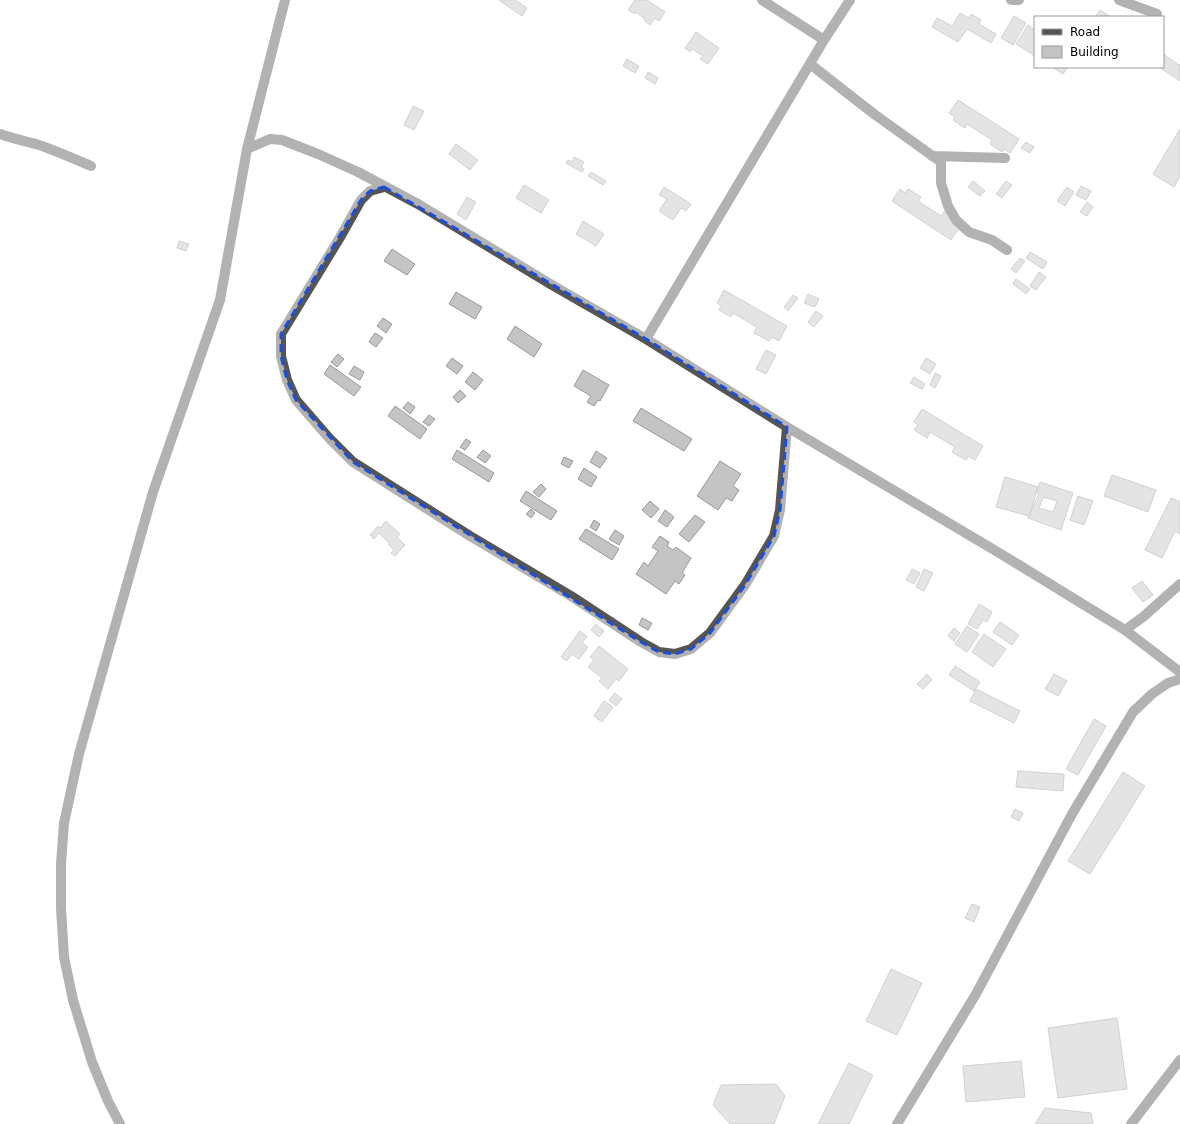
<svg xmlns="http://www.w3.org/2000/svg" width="1180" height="1124" viewBox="0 0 1180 1124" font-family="'DejaVu Sans',sans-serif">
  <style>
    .building { fill: #c4c4c4; stroke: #999; fill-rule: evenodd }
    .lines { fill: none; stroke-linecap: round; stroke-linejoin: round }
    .minor { stroke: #555; stroke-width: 10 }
    .marked { fill: none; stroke: #1d4ed8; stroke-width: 3; stroke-dasharray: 8 5; stroke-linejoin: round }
  </style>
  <rect width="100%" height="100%" fill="#fff"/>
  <!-- building -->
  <path class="building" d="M499 0H515L527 8 522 16Z
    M635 0H647L665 12 659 21 655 18 650 25 644 20 645 19 636 12 635 14 628 10Z
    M1100 10 1111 17H1095Z
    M960 13 969 18 971 14 981 20 979 24 996 34 991 43 967 29 958 42 932 27 937 18 952 26Z
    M1014 16 1026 23 1013 45 1001 38Z
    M1028 25 1035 30V56L1016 44Z
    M696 32 719 48 708 64 700 59 703 56 692 49 690 52 685 48Z
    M1163 54 1179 65 1180 64V81L1159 67H1163Z
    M627 59 639 66 635 73 623 66Z
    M1052 67H1068L1063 74Z
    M648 72 658 78 655 84 645 78Z
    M958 100 1019 139 1010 153 1004 149 1002 152 990 144 992 140 967 124 965 128 953 120 955 117 949 113Z
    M413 106 424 111 414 130 404 125Z
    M1180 129V176L1174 187 1153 174Z
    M1026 142 1034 147 1030 153 1021 148Z
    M456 144 478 160 470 170 449 154Z
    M574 157 584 162 581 167 584 169 582 172 566 163 568 160 572 162Z
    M591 172 606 181 603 185 588 176Z
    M973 181 985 191 980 196 968 187Z
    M1006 181 1012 185 1002 198 996 194Z
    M524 185 549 200 541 213 516 198Z
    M1081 186 1091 191 1086 200 1076 195Z
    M664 187 691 204 686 211 681 208 673 220 659 211 667 199 659 195Z
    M1067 187 1074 192 1065 206 1057 201Z
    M900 189 905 193 908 189 921 197 918 201 941 216 945 211 957 220 959 228 951 240 892 201Z
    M467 197 476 202 466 220 457 214Z
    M1087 202 1093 207 1087 216 1080 212Z
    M583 221 604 234 596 246 576 234Z
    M179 241 189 244 186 251 177 248Z
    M392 249 415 264 407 275 384 261Z
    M1030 252 1047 262 1043 269 1026 258Z
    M1020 258 1025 261 1016 273 1011 269Z
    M1039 272 1046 277 1036 290 1030 286Z
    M1016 279 1030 289 1026 294 1013 284Z
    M724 290 787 326 779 341 772 337 769 341 754 333 757 327 733 313 731 317 719 310 721 306 717 303Z
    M456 292 482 307 475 319 449 304Z
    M808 294 819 299 815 307 804 303Z
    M793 295 798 298 788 311 784 307Z
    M816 311 823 316 814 327 808 322Z
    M383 318 392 324 386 333 377 326Z
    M515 326 542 344 534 357 507 339Z
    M375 333 383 338 376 347 369 342Z
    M766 350 776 355 766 374 756 369Z
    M338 354 344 359 337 367 331 362Z
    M452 358 463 366 457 374 446 366Z
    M926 358 936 364 930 374 920 368Z
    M330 365 361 387 354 396 324 374Z
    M354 366 364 372 360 380 349 374Z
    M583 370 609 385 600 401 598 400 594 406 587 402 591 396 574 386Z
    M473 372 483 380 475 390 465 382Z
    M935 373 941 376 935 388 930 385Z
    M914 377 925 384 922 389 910 383Z
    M460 390 466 396 458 403 453 397Z
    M408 402 415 407 410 414 403 408Z
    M395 406 427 429 420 439 388 416Z
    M641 408 692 439 684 451 633 421Z
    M922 409 983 446 975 460 968 456 966 460 952 452 955 447 930 432 927 438 914 430 918 425 914 422Z
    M429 415 435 419 429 426 423 422Z
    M466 439 471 442 465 450 460 447Z
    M457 450 494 473 489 482 452 459Z
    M483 450 491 456 485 463 477 457Z
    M596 451 607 458 600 468 590 462Z
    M564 457 573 461 569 468 561 464Z
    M720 461 741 474 733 486 739 490 732 501 726 498 718 510 697 496Z
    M584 468 597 477 591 487 578 479Z
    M1112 475 1156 490 1148 512 1104 496Z
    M1005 477 1038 487 1029 516 996 507Z
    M1040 482 1073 493 1061 530 1028 518 1039 493 1036 492ZM1043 497 1057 501 1053 512 1039 508Z
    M541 484 546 489 539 497 533 492Z
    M526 491 557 511 551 520 520 501Z
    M1078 496 1093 501 1084 525 1070 520Z
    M1171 498 1180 502V534L1175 531 1162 558 1145 550Z
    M650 501 659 509 651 518 642 510Z
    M531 509 535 513 531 518 526 514Z
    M665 510 674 517 667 527 658 521Z
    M695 515 705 522 689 542 679 534Z
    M594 520 600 524 596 531 590 527Z
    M386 521 400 534 397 537 405 545 395 556 391 553 394 550 389 545 390 544 379 533 374 539 370 535 378 526 380 528Z
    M586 529 619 549 612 560 579 539Z
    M615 530 624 536 619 545 609 539Z
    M660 536 669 542 667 546 673 550 676 547 691 558 682 573 685 575 679 584 675 581 666 594 636 574 644 562 648 566 658 551 652 547Z
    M912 569 920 573 914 584 906 580Z
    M924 569 933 573 924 591 916 587Z
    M1142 581 1153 595 1143 602 1132 588Z
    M979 604 992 612 987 622 983 620 977 629 968 624Z
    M642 618 652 623 648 630 639 625Z
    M1000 622 1019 635 1012 645 993 632Z
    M596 624 604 631 599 637 591 630Z
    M967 626 979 634 967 652 955 644Z
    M954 628 960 633 954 641 948 636Z
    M580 631 587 636 582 643 588 647 579 659 572 654 567 661 561 657Z
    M984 634 1006 649 993 667 972 652Z
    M599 646 628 669 619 681 616 679 608 689 599 681 602 678 588 667 594 660 590 657Z
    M955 666 980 682 974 691 949 675Z
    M927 674 932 680 923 689 917 684Z
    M1054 674 1067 681 1058 696 1045 689Z
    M976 689 1020 711 1014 723 970 701Z
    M615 693 622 699 616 706 609 700Z
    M604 701 613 707 602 722 594 716Z
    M1094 719 1106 726 1078 775 1066 769Z
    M1018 771 1064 774 1063 791 1016 787Z
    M1123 772 1145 786 1090 874 1068 861Z
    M1015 809 1023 813 1019 821 1011 817Z
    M972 904 980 907 974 922 965 918Z
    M891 969 922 983 897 1035 866 1021Z
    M1117 1018 1127 1089 1058 1098 1048 1028Z
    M1021 1061 1025 1097 966 1102 963 1066Z
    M849 1063 873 1075 849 1124H818Z
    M776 1084 785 1096 774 1124H730L713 1105 721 1085Z
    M1045 1108 1091 1113 1093 1124H1035Z"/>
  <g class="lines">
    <!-- minor -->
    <path class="minor" d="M762 0 824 40
      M1011 0H1019
      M1119 0 1157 14
      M810 64 874 114 941 162V183L948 206 956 220 969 232 992 240 1007 250
      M0 134C13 139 26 141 39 145 57 151 74 159 91 166
      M247 149 270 139 282 140 318 154 358 172 418 204 552 285 646 339 787 427 1001 554 1125 630 1180 672
      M932 156 1005 158
      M384 187 370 191 361 200 339 239 281 334V356L287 380 296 400 329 438 353 462 470 536 571 596 641 642 659 652 675 654 691 649 710 633 745 585 774 536 780 510 787 427
      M646 339 824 40 850 0
      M1125 630 1143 617 1180 584
      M120 1124 108 1101 92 1062 73 1000 64 957 61 908V864L64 823 79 754 153 492 220 300 247 149 285 0
      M897 1124 976 994 1072 814 1133 712 1152 694 1168 683 1180 679
      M1131 1124 1180 1060"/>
  </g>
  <!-- marked area -->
  <path d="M0 0H1180V1124H0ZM384 187 646 339 787 427 780 510 774 536 745 585 710 633 691 649 675 654 659 652 641 642 353 462 296 400 287 380 281 356V334L361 200 370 191Z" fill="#fff" fill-opacity=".55" fill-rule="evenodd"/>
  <path class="marked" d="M384 187 646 339 787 427 780 510 774 536 745 585 710 633 691 649 675 654 659 652 641 642 353 462 296 400 287 380 281 356V334L361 200 370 191Z"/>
  <!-- legend -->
  <rect x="1034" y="16" width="130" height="52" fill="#ffffff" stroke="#999999"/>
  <rect x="1042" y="29" width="20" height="6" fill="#555555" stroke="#999999"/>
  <text x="1070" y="36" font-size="12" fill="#000000">Road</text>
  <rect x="1042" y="46" width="20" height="12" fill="#c4c4c4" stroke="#999999"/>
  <text x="1070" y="56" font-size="12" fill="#000000">Building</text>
</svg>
